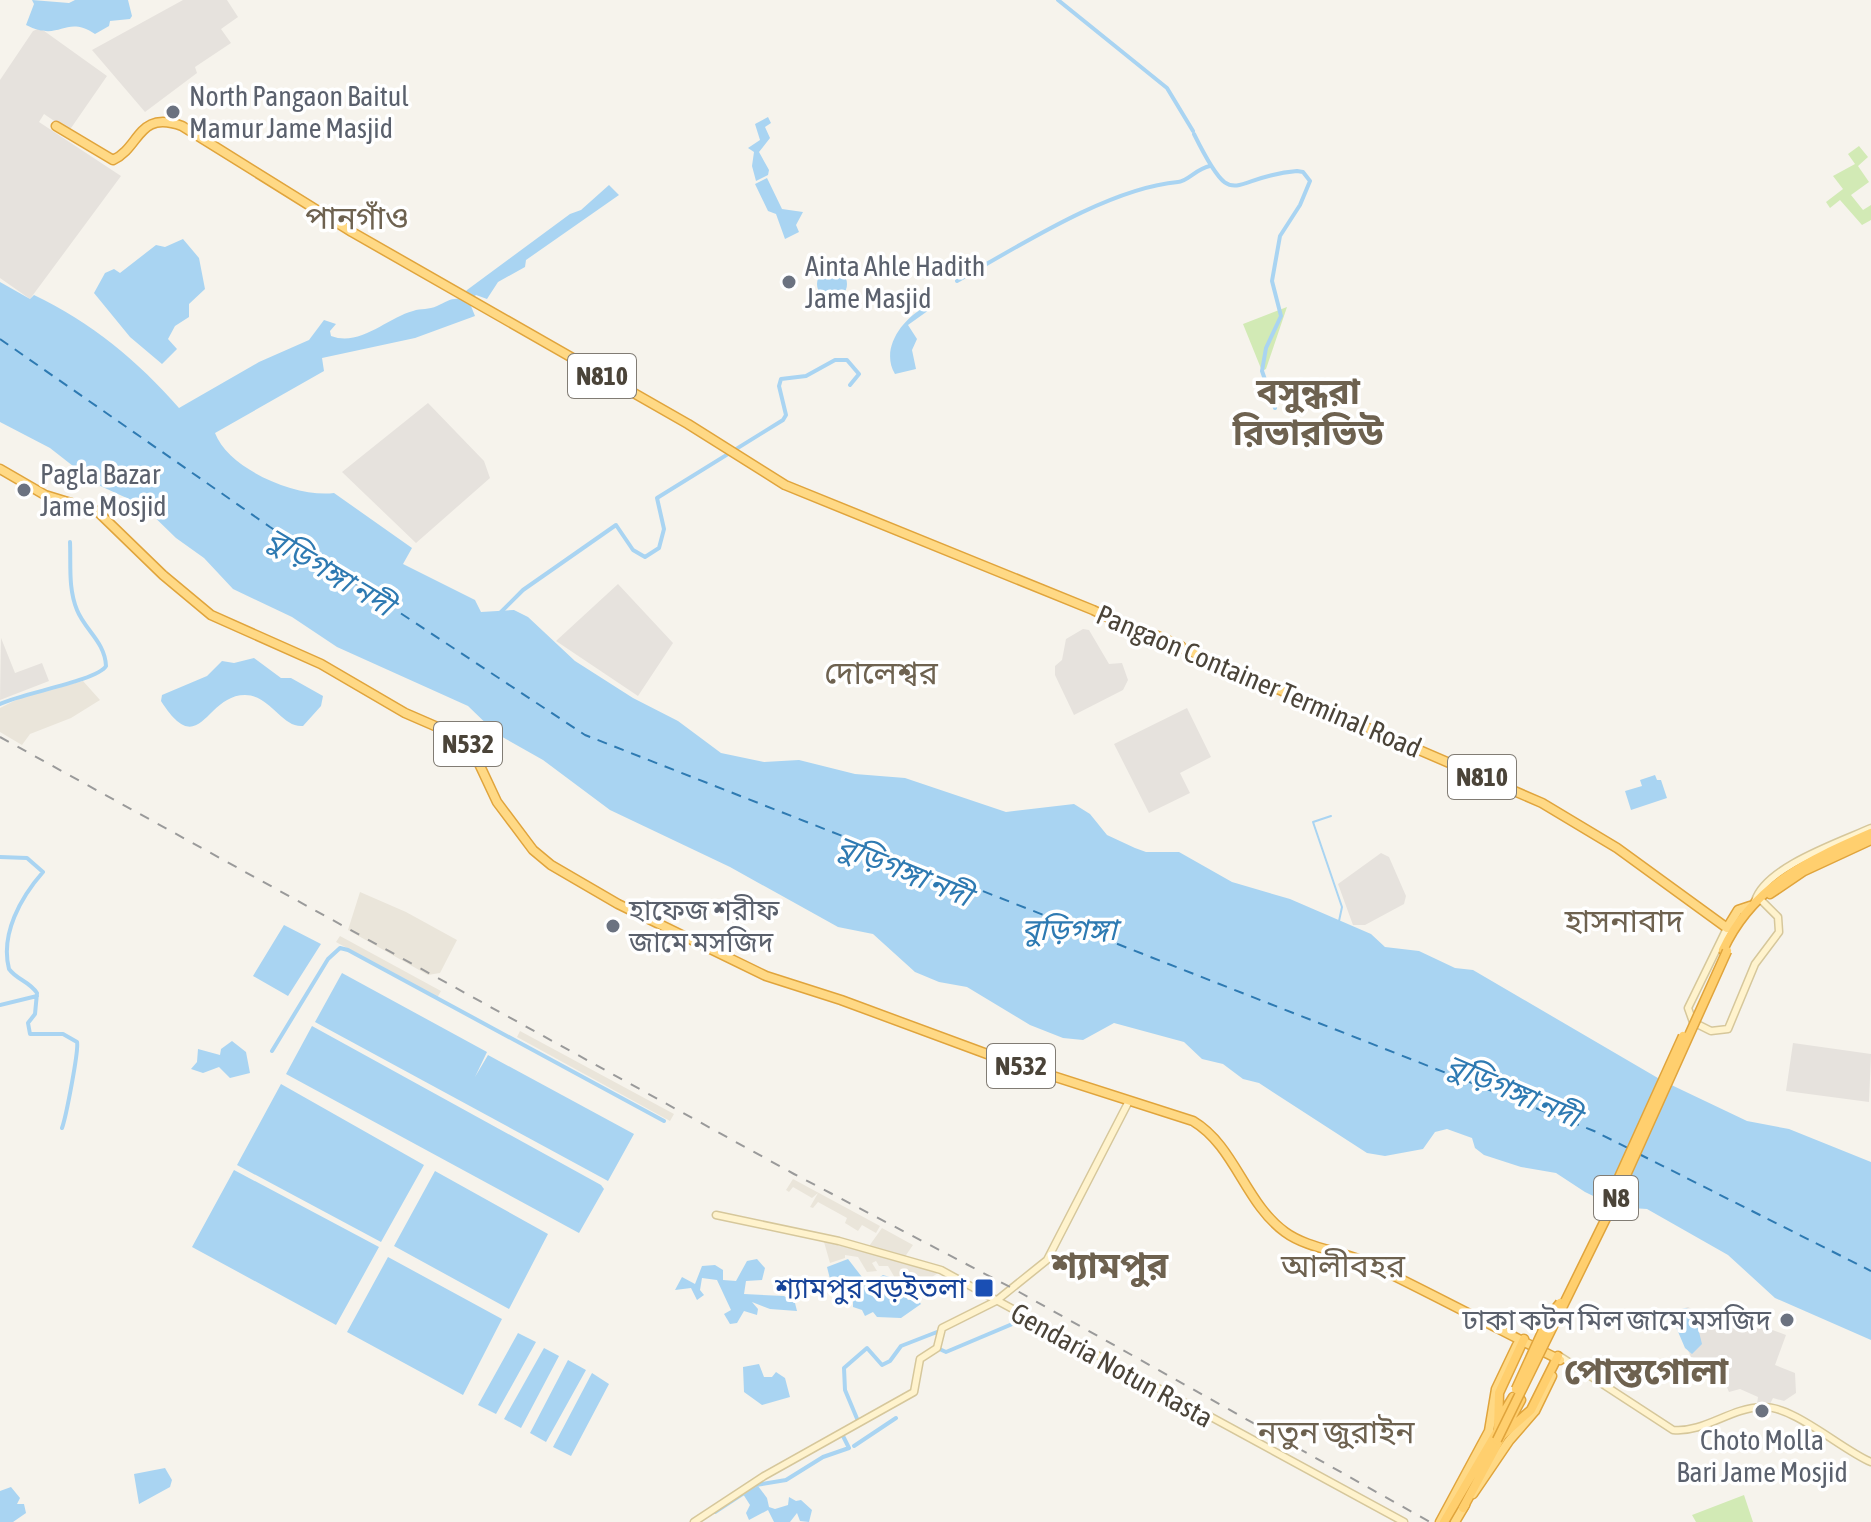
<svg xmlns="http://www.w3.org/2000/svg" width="1871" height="1522" viewBox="0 0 1871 1522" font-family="'Asap Condensed','Noto Sans Bengali',sans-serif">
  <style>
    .residential { fill: #eae5da }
    .industrial { fill: #e6e2dd }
    .green { fill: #d2eab5 }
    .water { fill: #a9d4f2 }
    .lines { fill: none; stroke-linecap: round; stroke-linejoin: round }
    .stream { stroke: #a9d4f2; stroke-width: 2 }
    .canal { stroke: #a9d4f2; stroke-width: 4 }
    .ferry { stroke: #2e7ab2; stroke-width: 2; stroke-dasharray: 10 8; stroke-linecap: butt }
    .secondary-casing { stroke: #d6c79b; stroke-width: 9 }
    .trunk-casing { stroke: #e0a43c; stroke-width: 11 }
    .motorway-casing { stroke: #e0a43c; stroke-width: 11 }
    .secondary { stroke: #fff3cd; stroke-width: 6 }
    .trunk { stroke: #ffd985; stroke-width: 8 }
    .motorway { stroke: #ffcf6e; stroke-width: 8 }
    .rail { stroke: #9a9a9a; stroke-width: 2; stroke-dasharray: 10 10; stroke-linecap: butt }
    .motorway-bridge-casing { stroke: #e0a43c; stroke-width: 11; stroke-linecap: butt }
    .motorway-bridge { stroke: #ffcf6e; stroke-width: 8 }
    .worship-dot { fill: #6b7280; stroke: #fff; stroke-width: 3 }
    .transit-dot { fill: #1a4fb4; stroke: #fff; stroke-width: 3 }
    .labels { text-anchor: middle; stroke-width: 7; stroke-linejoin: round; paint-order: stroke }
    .shield { fill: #fff; stroke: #817c74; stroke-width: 2 }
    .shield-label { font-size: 26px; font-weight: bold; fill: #4b4439 }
    .worship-label { font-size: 28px; fill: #5b616d; stroke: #fff; text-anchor: start }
    .street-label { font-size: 28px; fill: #4b4439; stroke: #fff }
    .transit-label { font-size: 28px; fill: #164399; stroke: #fff; text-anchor: end }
    .water-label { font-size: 30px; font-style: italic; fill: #2e7ab2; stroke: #fff }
    .quarter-label { font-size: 32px; fill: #6e6250; stroke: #fff }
    .district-label { font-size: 36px; font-weight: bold; fill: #6e6250; stroke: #fff }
  </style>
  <rect width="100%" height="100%" fill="#f6f3ec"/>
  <!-- residential -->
  <path class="residential" d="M83 681 100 700 71 718 30 734 22 745 0 732V708L22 697Z
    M360 892 406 912 457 940 440 973 428 975 348 930Z
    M340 936 441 991 437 998 336 942Z
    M520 1031 674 1114 670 1121 517 1037Z
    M793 1179 880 1226 876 1233 862 1225 858 1231 845 1223 847 1218 818 1202 813 1208 810 1207 818 1193 812 1198 793 1187 789 1192 786 1190Z
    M882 1228 913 1245 904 1258 867 1249Z
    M824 1242 924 1264 941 1271 920 1285 926 1292 911 1300 900 1276 895 1278 888 1266H879L876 1261 872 1263 877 1271 867 1272 858 1257 845 1255V1258L830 1263Z"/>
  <!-- industrial -->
  <path class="industrial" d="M183 0H227L238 17 221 29 231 43 195 67 197 73 145 112 92 50Z
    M40 28 107 76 69 131 44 114 39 122 121 176 30 299 0 278V80L33 31Z
    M428 403 484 461 490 478 416 543 342 472Z
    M618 584 673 643 638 696 556 641Z
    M1083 629 1089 630 1109 664 1122 663 1128 680 1123 690 1074 715 1055 675V666L1062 660 1066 639Z
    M1 638 15 673 42 663 49 681 0 700Z
    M1187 708 1211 757 1180 773 1190 793 1149 813 1114 744Z
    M1381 853 1389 857 1406 896 1404 904 1365 925H1353L1338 884Z
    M1793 1043 1871 1054 1869 1102 1786 1091Z
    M1688 1307 1725 1327 1738 1329 1742 1319 1786 1335 1775 1365 1795 1373 1796 1393 1784 1401 1773 1398 1770 1404H1757L1758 1397 1740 1389 1729 1392 1725 1383 1729 1364H1715L1698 1371 1673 1320 1678 1310Z"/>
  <!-- green -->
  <path class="green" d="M1859 146 1868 157 1858 166 1869 182 1851 195 1863 210 1871 205V220L1862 225 1840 200 1830 208 1826 202 1843 189 1833 176 1855 164 1848 154Z
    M1287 307 1266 369 1262 371 1243 324Z
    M1744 1495 1753 1522H1696L1692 1515Z"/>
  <!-- water -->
  <path class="water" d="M32 0 69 3 75 0H128L132 16 130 19 110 21 109 26 95 34C64 14 61 43 26 25L34 4Z
    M768 117 771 123 765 127 770 138 759 152 769 170 768 175 756 181 752 166 754 152 748 148 760 140 755 124Z
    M767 178 782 209 803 212 796 225 799 232 785 239 776 214 768 211 755 184Z
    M609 185 619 195 526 260 525 267 498 282 487 299 476 295 469 301 475 316 415 338 322 358 324 371 215 433C229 470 298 498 334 493L412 548 403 564 475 600 481 612 514 610 528 617 575 661 633 698 678 721 721 753 764 762 799 760 855 774 905 778 1006 812 1074 804 1090 814 1107 835 1135 848 1146 852H1179L1232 882 1290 899 1371 934 1385 947 1419 951 1455 968 1473 970 1663 1081 1747 1121 1789 1129 1871 1162V1340L1775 1298 1728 1255 1647 1209 1616 1207 1585 1192 1556 1173 1521 1167 1484 1155 1475 1148 1472 1138 1447 1129 1435 1132 1423 1149 1385 1156 1367 1153 1259 1083 1243 1079 1223 1064 1202 1059 1184 1042 1114 1023 1083 1040 1063 1038 1030 1025 967 987 939 982 915 972 873 934 838 927 730 867 610 810 543 760 497 734 468 706 337 647 292 617 233 589 204 558 176 538 142 505 96 484 50 448 0 422V282L30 299 34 295C91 322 138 361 179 408L259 362 309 340 324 320 336 324 330 331 331 336C360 347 387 318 413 311 421 308 429 310 437 306 447 302 450 298 460 299L467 290 570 214 581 210Z
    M183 239 199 258 205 289 189 304V317L175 326 168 339 177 349 162 364 130 337 94 293 105 273 114 269 120 273 156 245 165 247Z
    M817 284a15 15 0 1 1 30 0a15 15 0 1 1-30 0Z
    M925 307 929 310 908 325 917 339 912 350 916 369 895 374C880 349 902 319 925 307Z
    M254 658 281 678H291L323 696 321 706 303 726C282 728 270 695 245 695 205 695 200 762 161 701L162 695 207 676 222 661 234 663Z
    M1655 775 1657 780H1661L1667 798 1631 810 1625 791 1642 786 1640 780Z
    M284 925 321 944 288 996 253 976Z
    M342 973 487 1052 475 1077 488 1055 634 1134 608 1181 315 1022Z
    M312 1026 601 1185 604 1189 579 1233 286 1074Z
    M232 1041 246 1052 250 1073 230 1078 219 1067 203 1073 191 1069 197 1062 198 1049 220 1055 221 1049Z
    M281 1084 424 1165 381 1242 237 1165Z
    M234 1170 379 1247 336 1325 192 1247Z
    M435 1171 548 1234 509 1309 394 1246Z
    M388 1257 502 1319 463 1395 347 1332Z
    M757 1259 765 1268 762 1280 746 1281 744 1294 784 1296 795 1303 797 1311 770 1309 752 1302 758 1309 757 1315 744 1311 737 1323 730 1324 724 1314 731 1310 717 1280 702 1278 700 1290 704 1295 697 1300 691 1288 675 1290 682 1277 695 1284 702 1266 715 1265 723 1270V1280L736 1281 747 1261Z
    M848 1259 865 1281 872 1282 883 1275 896 1279 908 1300 917 1299 921 1304 901 1318 877 1317 873 1312 865 1316 862 1310 853 1307V1293L846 1295 842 1288 833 1291 827 1267Z
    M1686 1308 1694 1312 1702 1344 1692 1354 1685 1348 1673 1320 1678 1310Z
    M518 1333 536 1342 496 1414 478 1405Z
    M544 1348 559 1356 521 1428 504 1419Z
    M568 1360 586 1370 546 1442 530 1433Z
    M759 1364 764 1377H772L776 1372 785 1378 790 1397 762 1405 744 1392 743 1367Z
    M592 1373 609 1384 571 1456 553 1447Z
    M165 1468 172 1480 170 1487 139 1504 134 1474Z
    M758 1486 767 1498 769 1507 775 1509 788 1505 789 1497 796 1501 801 1500 812 1510 809 1522 800 1521 797 1513 790 1522H774L768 1510 749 1520 746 1513 750 1505 743 1494Z
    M11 1487 20 1498 17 1504H24L26 1513 13 1522H0V1491Z"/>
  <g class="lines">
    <!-- stream -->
    <path class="stream" d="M1331 816 1313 822 1342 907 1339 921"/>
    <!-- canal -->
    <path class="canal" d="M1058 0 1167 88 1193 131
      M1194 134C1235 217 1229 176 1297 171L1303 172 1310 181 1300 205 1280 236 1272 281 1281 316 1266 348 1262 371 1275 408
      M957 281C1019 246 1109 188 1178 182 1187 182 1197 168 1210 166
      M499 614 523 590 616 525 633 550 645 557 659 548 664 529 657 498 783 420 786 415 779 386 781 379 806 376 835 360H847L859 374 850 385
      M0 704C22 693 97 681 106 666 105 642 85 630 77 610 68 588 71 565 70 542
      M0 857 27 858 43 872C21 897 0 934 9 969 17 980 29 981 37 993L35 1014 28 1023 30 1034H63L77 1042C79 1050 66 1117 62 1128
      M0 1005 37 996
      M272 1051 328 959 340 948 348 950 664 1121
      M935 1347 946 1352 1022 1320
      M858 1421 845 1390 844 1368 867 1348 882 1365 890 1361 901 1346 937 1332 938 1335
      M841 1432 849 1448
      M854 1446 896 1418
      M715 1512 756 1485 786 1480 823 1457 849 1448"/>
    <!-- ferry -->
    <path class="ferry" d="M0 339 270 527 585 735 1594 1131 1630 1149
      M1639 1154 1871 1271"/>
    <!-- secondary casing -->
    <g class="secondary-casing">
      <path id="secondary" d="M1755 901C1765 867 1840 842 1871 828
        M1727 928 1688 1008 1693 1022 1711 1031 1728 1029 1755 964 1779 932 1778 917 1762 901
        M716 1215 839 1241 941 1270 1404 1522
        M1561 1357 1673 1430C1704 1433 1730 1408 1762 1407 1793 1405 1842 1450 1871 1462
        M694 1522 764 1476 914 1392 920 1359 937 1348 942 1328 996 1301 1047 1260 1129 1101"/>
    </g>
    <!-- trunk casing -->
    <g class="trunk-casing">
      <path id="trunk" d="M56 126 113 160C141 147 137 110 182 126L352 232 688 424 785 485 1093 610 1160 643 1185 649 1542 803 1617 848 1727 928 1738 910 1750 906
        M0 469 45 495 97 511 163 575 211 615 321 664 405 713 458 736 474 753 497 802 533 850 551 865 618 904 766 976 841 1000 1006 1061 1193 1121C1235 1146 1245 1203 1285 1232 1308 1249 1344 1251 1370 1264 1434 1295 1496 1328 1560 1360
        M1146 631 1181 646
        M1473 1494 1509 1441 1535 1411 1552 1376
        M1440 1522 1489 1431 1496 1389 1517 1345
        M1455 1522 1465 1505"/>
    </g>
    <!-- motorway casing -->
    <g class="motorway-casing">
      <path id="motorway" d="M1770 894 1804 871 1871 840
        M1723 950C1753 885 1809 860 1871 833
        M1498 1422 1513 1397
        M1496 1441 1531 1410 1558 1356
        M1463 1508 1521 1400
        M1444 1522 1498 1430 1499 1393 1524 1339"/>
    </g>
    <!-- secondary -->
    <use href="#secondary" class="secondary"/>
    <!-- trunk -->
    <use href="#trunk" class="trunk"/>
    <!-- motorway -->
    <use href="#motorway" class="motorway"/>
    <!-- rail -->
    <path class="rail" d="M0 737 794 1174 1012 1288 1430 1522"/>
    <!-- motorway-bridge casing -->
    <g class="motorway-bridge-casing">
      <path id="motorway-bridge" d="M1606 1206 1683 1036
        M1516 1389 1549 1317 1560 1303
        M1497 1440 1613 1204 1727 951"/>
    </g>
    <!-- motorway-bridge -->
    <use href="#motorway-bridge" class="motorway-bridge"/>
  </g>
  <!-- markers -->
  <g class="worship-dot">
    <circle cx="173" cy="112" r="8"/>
    <circle cx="789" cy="282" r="8"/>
    <circle cx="24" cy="490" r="8"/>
    <circle cx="613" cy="926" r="8"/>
    <circle cx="1787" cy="1320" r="8"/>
    <circle cx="1762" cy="1411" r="8"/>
  </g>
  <rect class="transit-dot" x="974" y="1278" width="20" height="20" rx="4"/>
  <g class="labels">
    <!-- shield labels -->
    <g class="shield">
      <rect x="568" y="354" width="68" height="44" rx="6"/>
      <rect x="434" y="722" width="68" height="44" rx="6"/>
      <rect x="1448" y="755" width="68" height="44" rx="6"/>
      <rect x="987" y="1044" width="68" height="44" rx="6"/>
      <rect x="1594" y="1176" width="44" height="44" rx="6"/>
    </g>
    <g class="shield-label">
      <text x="602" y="385">N810</text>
      <text x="468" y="753">N532</text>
      <text x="1482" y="786">N810</text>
      <text x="1021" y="1075">N532</text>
      <text x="1616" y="1207">N8</text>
    </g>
    <!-- worship labels -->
    <g class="worship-label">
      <text x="189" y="106">North Pangaon Baitul<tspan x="189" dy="32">Mamur Jame Masjid</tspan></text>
      <text x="805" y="276">Ainta Ahle Hadith<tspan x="805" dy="32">Jame Masjid</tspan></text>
      <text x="40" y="484">Pagla Bazar<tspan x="40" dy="32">Jame Mosjid</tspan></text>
      <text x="629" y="920">হাফেজ শরীফ<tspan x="629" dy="32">জামে মসজিদ</tspan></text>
      <text x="1771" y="1330" text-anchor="end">ঢাকা কটন মিল জামে মসজিদ</text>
      <text x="1762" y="1450" text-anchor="middle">Choto Molla<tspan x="1762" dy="32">Bari Jame Mosjid</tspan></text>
    </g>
    <!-- street labels -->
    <g class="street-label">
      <text transform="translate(1259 681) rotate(23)" y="10">Pangaon Container Terminal Road</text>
      <text transform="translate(1112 1365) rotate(29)" y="10">Gendaria Notun Rasta</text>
    </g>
    <!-- transit labels -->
    <g class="transit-label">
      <text x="966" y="1298">শ্যামপুর বড়ইতলা</text>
    </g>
    <!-- water labels -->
    <g class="water-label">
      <text transform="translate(330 572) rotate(31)" y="10">বুড়িগঙ্গা নদী</text>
      <text transform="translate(904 871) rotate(22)" y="10">বুড়িগঙ্গা নদী</text>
      <text x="1069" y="940">বুড়িগঙ্গা</text>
      <text transform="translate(1513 1091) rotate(23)" y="10">বুড়িগঙ্গা নদী</text>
    </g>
    <!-- quarter labels -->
    <g class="quarter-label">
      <text x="357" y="229">পানগাঁও</text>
      <text x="881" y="684">দোলেশ্বর</text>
      <text x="1624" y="932">হাসনাবাদ</text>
      <text x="1343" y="1277">আলীবহর</text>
      <text x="1336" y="1443">নতুন জুরাইন</text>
    </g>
    <!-- district labels -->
    <g class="district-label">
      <text x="1308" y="404">বসুন্ধরা<tspan x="1308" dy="41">রিভারভিউ</tspan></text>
      <text x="1110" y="1278">শ্যামপুর</text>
      <text x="1646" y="1384">পোস্তগোলা</text>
    </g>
  </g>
</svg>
